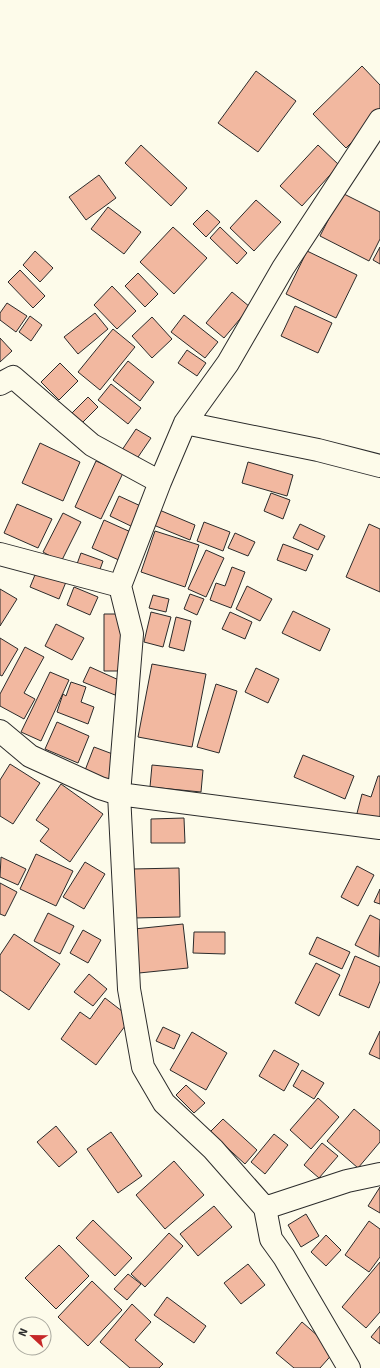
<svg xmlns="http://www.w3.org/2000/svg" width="380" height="1368" viewBox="0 0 380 1368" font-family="Signika,sans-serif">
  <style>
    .building { fill: #f2b8a0; stroke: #2b2b2b }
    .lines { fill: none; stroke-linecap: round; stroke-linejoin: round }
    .street-casing { stroke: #2b2b2b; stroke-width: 24 }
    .street { stroke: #fdfbea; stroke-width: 22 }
  </style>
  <rect width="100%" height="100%" fill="#fdfbea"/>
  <!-- building -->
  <path class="building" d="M362 66 380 85V114L346 148 313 114Z
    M256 71 296 101 258 152 218 123Z
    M141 145 187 188 171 206 125 163Z
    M318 145 339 165 302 206 280 186Z
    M99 175 116 198 86 220 69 197Z
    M342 193 380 212V239L369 261 320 236Z
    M256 200 281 222 254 251 230 228Z
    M108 207 141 232 124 254 91 229Z
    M207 210 220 222 206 237 193 224Z
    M173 227 207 258 174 294 140 262Z
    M220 227 247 253 237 264 210 238Z
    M380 247V264L373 260Z
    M35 251 53 268 40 282 23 265Z
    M307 251 357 275 336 318 286 294Z
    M20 270 45 296 33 308 8 282Z
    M138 273 158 294 145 307 125 286Z
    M112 286 136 311 117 329 94 305Z
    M232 292 250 307 224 338 206 323Z
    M7 303 27 316 16 332 0 320V313Z
    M295 306 332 323 318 353 281 336Z
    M95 313 108 329 78 354 64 337Z
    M184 315 218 342 205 358 171 332Z
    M30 316 42 325 31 341 19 332Z
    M152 317 172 339 152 358 132 336Z
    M113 329 135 347 100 390 78 372Z
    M0 338 12 351 0 362Z
    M187 350 206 363 197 376 178 363Z
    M128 361 154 382 140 401 113 380Z
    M60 363 78 381 59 400 41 382Z
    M111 384 141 408 128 424 98 400Z
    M88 397 98 407 81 424 71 414Z
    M136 429 151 438 134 463 120 453Z
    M40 443 80 462 63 501 22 483Z
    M96 461 123 473 101 519 75 507Z
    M248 462 293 475 287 496 242 483Z
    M271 493 290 500 283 519 264 511Z
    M119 496 145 508 135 528 110 516Z
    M17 504 52 519 38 548 4 533Z
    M157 509 195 525 190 540 151 524Z
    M63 513 81 522 61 562 43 552Z
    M104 520 133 533 121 561 92 548Z
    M204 522 230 532 223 551 197 541Z
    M300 524 325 536 318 550 293 538Z
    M369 524 380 529V592L346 577Z
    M155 531 199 545 185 587 141 572Z
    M235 533 255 542 248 556 228 548Z
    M283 544 313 555 306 571 277 560Z
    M206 550 224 558 206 597 188 589Z
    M81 553 103 561 99 572 77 564Z
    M232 567 245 572 231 608 210 600 216 583 225 586Z
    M37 570 66 582 59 599 30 587Z
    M247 586 272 599 260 621 236 609Z
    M74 587 98 597 90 615 67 605Z
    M0 589 17 599 0 626Z
    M190 594 204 599 197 615 184 609Z
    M153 595 169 599 166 612 149 608Z
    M293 611 330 629 320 651 282 633Z
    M151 612 171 617 163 647 144 642Z
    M230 612 252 622 245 639 222 629Z
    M104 614H124V671H104Z
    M176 617 191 621 184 651 169 647Z
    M56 624 84 638 72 660 45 646Z
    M0 638 18 649 2 676 0 675Z
    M25 647 44 657 24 693 35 699 24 719 0 706V694Z
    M152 664 206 674 192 747 138 737Z
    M90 667 121 681 115 695 83 682Z
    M256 668 279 679 268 703 245 692Z
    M50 672 69 680 41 741 21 732Z
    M71 682 86 687 81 702 94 707 88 724 57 712 63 694 66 696Z
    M216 684 237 691 219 753 197 747Z
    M57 722 89 736 78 763 45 749Z
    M94 747 126 759 116 786 84 773Z
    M303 755 354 776 345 799 294 777Z
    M10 764 40 783 13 824 0 816V780Z
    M152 765 203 770 201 792 150 787Z
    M378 776H380V823L356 817 362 794 371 797Z
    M61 784 103 814 70 862 40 841 49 829 36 820Z
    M184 818 185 843H151V819Z
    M36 854 73 871 56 906 20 889Z
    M1 857 26 869 18 885 0 877Z
    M85 862 105 874 84 909 63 897Z
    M357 866 374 875 358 906 341 897Z
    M179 868 180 917 133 918 132 869Z
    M0 883 17 892 5 916 0 914Z
    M380 889V904L374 902Z
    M48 913 74 926 60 954 34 941Z
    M370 915 380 920 379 957 355 945Z
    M183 924 188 968 139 973 134 929Z
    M83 930 101 940 88 963 70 953Z
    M194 932H225V954L193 953Z
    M14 934 60 964 29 1010 0 990V955Z
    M317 937 350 952 342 969 309 954Z
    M355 956 380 967V981L369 1008 339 995Z
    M316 963 340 975 319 1016 295 1003Z
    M89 974 107 989 93 1006 74 992Z
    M105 998 131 1018 96 1065 61 1039 80 1012 90 1019Z
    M163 1027 180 1035 174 1049 156 1041Z
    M380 1031V1059L369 1054Z
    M192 1032 227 1053 206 1090 170 1070Z
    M274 1050 299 1064 284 1091 259 1076Z
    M302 1070 324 1083 314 1099 293 1086Z
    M186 1085 205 1103 194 1113 176 1095Z
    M318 1098 339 1117 311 1149 290 1130Z
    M354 1109 380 1131V1142L358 1168 327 1141Z
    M223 1119 257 1150 245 1164 210 1132Z
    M56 1126 77 1152 59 1167 37 1142Z
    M111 1132 142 1176 118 1193 87 1149Z
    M274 1134 288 1145 265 1174 251 1162Z
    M322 1143 338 1156 319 1178 304 1165Z
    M174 1161 204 1195 165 1229 136 1195Z
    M380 1187V1213L368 1206Z
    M214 1206 232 1227 198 1256 180 1234Z
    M306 1214 319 1236 301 1247 288 1225Z
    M93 1220 132 1258 115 1276 76 1238Z
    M369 1221 380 1229V1257L369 1272 345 1255Z
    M169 1233 183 1246 145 1287 131 1274Z
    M326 1235 341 1250 326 1266 311 1252Z
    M59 1245 89 1276 56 1309 25 1278Z
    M380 1262V1312L366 1328 342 1307Z
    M248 1264 265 1285 241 1304 224 1283Z
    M128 1274 141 1284 127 1300 114 1289Z
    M92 1281 122 1310 88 1346 58 1317Z
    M167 1297 206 1326 194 1343 154 1315Z
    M132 1304 151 1322 135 1340 163 1364 159 1368H130L100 1342Z
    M302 1322 335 1351 320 1368H294L276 1353Z
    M380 1326V1344L371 1337Z"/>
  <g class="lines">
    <!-- street casing -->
    <g class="street-casing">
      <path id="street" d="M0 384 13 377 92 445 160 482
        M185 423 318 450 380 466
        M0 554 120 586
        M0 731 30 756 100 788 119 794 380 828
        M265 1208 347 1181 380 1174
        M349 1368 284 1257 271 1239 265 1208 213 1149 164 1103 143 1067 129 989 119 794 132 634 120 586 160 482 185 423 228 363 283 268 380 120"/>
    </g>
    <!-- street -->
    <use href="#street" class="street"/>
  </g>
  <!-- north arrow -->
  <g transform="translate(32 1336) rotate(292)"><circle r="19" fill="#fdfbea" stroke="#a9a89e"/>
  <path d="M0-3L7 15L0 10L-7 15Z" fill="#c62828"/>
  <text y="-6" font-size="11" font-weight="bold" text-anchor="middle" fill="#2b2b2b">N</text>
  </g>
</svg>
